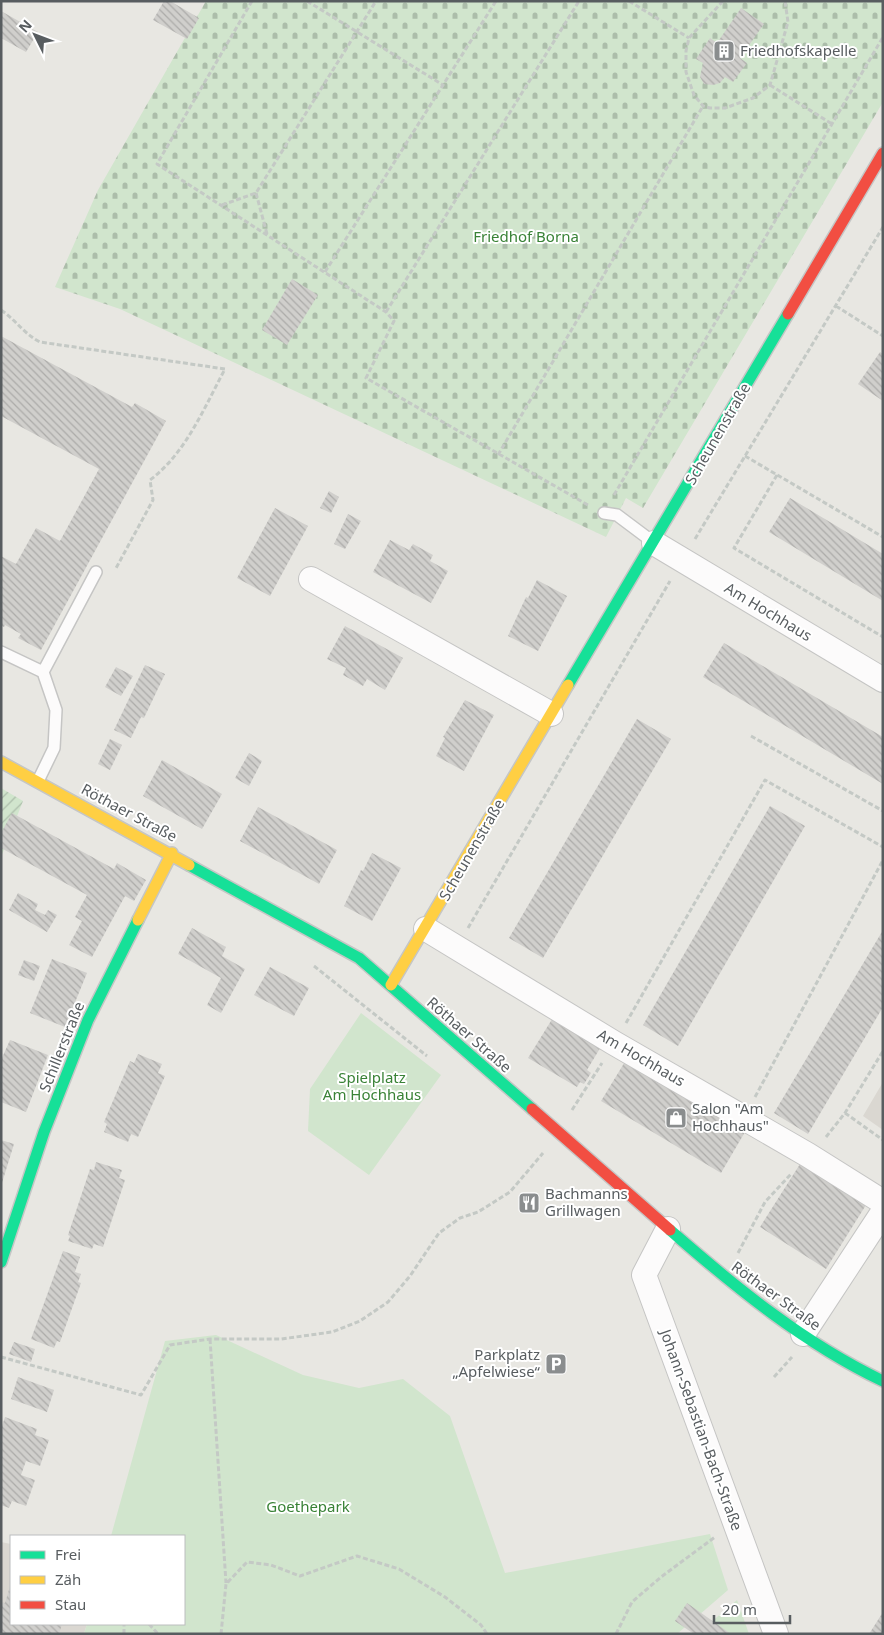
<svg xmlns="http://www.w3.org/2000/svg" width="884" height="1635" viewBox="0 0 884 1635" font-family="'Noto Sans',sans-serif">
  <style>
    .education { fill: #dad7d1 }
    .cemetery { fill: url(#cemetery-stones) }
    .park { fill: #d1e5cd }
    .garden { fill: url(#garden-furrows) }
    .building { fill: url(#building-back-hatch) }
    .lines { fill: none; stroke-linecap: round; stroke-linejoin: round }
    .lane-casing { stroke: #c5c5c4; stroke-width: 14 }
    .street-casing { stroke: #c5c5c4; stroke-width: 26 }
    .fast-casing { stroke: #c5c6c5; stroke-width: 14 }
    .slow-casing { stroke: #c5c6c5; stroke-width: 14 }
    .jam-casing { stroke: #c5c6c5; stroke-width: 14 }
    .path { stroke: #c4c9c5; stroke-width: 3; stroke-dasharray: 5 2.5; stroke-linecap: butt }
    .lane { stroke: #fcfbfb; stroke-width: 11 }
    .street { stroke: #fcfbfb; stroke-width: 24 }
    .fast { stroke: #16e098; stroke-width: 11 }
    .slow { stroke: #ffcf43; stroke-width: 11 }
    .jam { stroke: #f24e42; stroke-width: 11 }
    .labels { text-anchor: middle; stroke-width: 4; stroke-linejoin: round; paint-order: stroke }
    .poi-label { font-size: 15px; fill: #585d60; stroke: #fff; text-anchor: start }
    .park-label { font-size: 15px; fill: #398236; stroke: #fff }
    .street-label { font-size: 15px; fill: #585d60; stroke: #fff }
  </style>
  <defs>
    <pattern id="cemetery-stones" width="16" height="16" patternUnits="userSpaceOnUse" patternTransform="scale(1.25)"><rect width="16" height="16" fill="#d1e5cd"/><path d="M2 7V4a2 2 0 0 1 4 0v3zM10 15v-3a2 2 0 0 1 4 0v3z" fill="#acbdaa"/></pattern>
    <pattern id="garden-furrows" width="10" height="10" patternUnits="userSpaceOnUse" patternTransform="scale(1.25)"><rect width="10" height="10" fill="#d1e5cd"/><path d="M-1 1l2-2M0 10L10 0M9 11l2-2" fill="none" stroke="#acbdaa"/></pattern>
    <pattern id="building-back-hatch" width="6" height="6" patternUnits="userSpaceOnUse" patternTransform="scale(1.25)"><rect width="6" height="6" fill="#d0cfcc"/><path d="M-1 5l2 2M0 0l6 6M5-1l2 2" fill="none" stroke="#acaba9"/></pattern>
  </defs>
  <rect width="100%" height="100%" fill="#e8e7e2"/>
  <!-- education -->
  <path class="education" d="M883 1082V1130L863 1116Z
    M1 1542 11 1544V1624H87L84 1634H1Z"/>
  <!-- cemetery -->
  <path class="cemetery" d="M206 1H883V102L643 508 626 498 606 537 120 309 55 287 98 190Z"/>
  <!-- park -->
  <path class="park" d="M361 1013 441 1075 369 1175 308 1131 310 1089Z
    M216 1335 303 1375 359 1388 403 1379 450 1416 505 1573 710 1534 728 1590 677 1634H84L87 1624H184V1536H111L165 1341Z
    M737 1600 749 1634H697Z"/>
  <!-- garden -->
  <path class="garden" d="M1 788 23 801 1 857Z"/>
  <!-- building -->
  <path class="building" d="M164 1H170L199 18 187 39 153 20Z
    M741 8 764 24 740 58 747 63 733 82 725 77 720 83 713 85 704 84 700 77 703 63 696 59 710 38 717 43Z
    M1 11 38 32 26 52 1 38Z
    M292 279 318 295 287 345 262 330Z
    M1 336 132 407 135 403 166 421 41 650 18 638 21 634 5 625 4 627 1 626V556L16 564 36 528 60 541 99 469 1 416Z
    M880 352 883 354V401L858 384Z
    M329 491 339 497 331 513 320 508Z
    M790 498 883 554V601L769 532Z
    M275 508 308 526 270 596 237 578Z
    M348 514 361 521 345 549 334 544Z
    M390 540 409 550 413 544 433 555 430 561 448 571 431 603 373 572Z
    M537 580 567 596 538 651 508 636 526 597 528 598Z
    M345 626 403 658 385 690 367 679 363 686 343 675 346 668 327 659Z
    M724 643 883 737V784L703 677Z
    M145 665 165 674 144 718 141 717 131 738 114 730Z
    M116 667 133 676 121 696 105 687Z
    M465 700 494 715 464 771 436 756 445 738 443 737Z
    M637 719 671 739 543 958 509 938Z
    M110 739 122 745 110 770 98 764Z
    M249 753 262 761 249 786 235 778Z
    M162 760 222 794 202 829 143 796Z
    M770 806 805 826 678 1046 643 1025Z
    M258 807 337 850 319 884 240 841Z
    M12 813 114 869 117 863 146 880 134 901 125 896 92 957 69 945 82 921 75 917 87 895 1 848V833Z
    M372 853 401 868 372 921 344 906 361 870 363 871Z
    M18 893 38 904 35 910 45 915 48 910 57 915 47 932 9 910Z
    M192 928 226 947 222 956 245 969 221 1013 207 1005 221 978 178 954Z
    M883 930V1007L808 1134 774 1113Z
    M52 959 87 973 65 1027 30 1013Z
    M24 960 40 966 34 981 18 975Z
    M270 967 309 988 294 1016 254 995Z
    M554 1016 602 1045 587 1070 591 1073 584 1084 580 1082 577 1087 528 1058Z
    M10 1040 48 1055 26 1112 1 1102V1060Z
    M138 1054 162 1064 158 1073 165 1076 138 1137 131 1134 128 1142 104 1132 107 1124 104 1122 130 1061 134 1063Z
    M626 1060 745 1132 721 1173 601 1101Z
    M1 1140 14 1144 2 1183H1Z
    M96 1162 122 1170 119 1178 125 1180 103 1247 94 1244 92 1249 68 1241 70 1236 68 1235 90 1169 94 1170Z
    M800 1164 866 1205 826 1269 760 1227Z
    M63 1251 80 1257 75 1272 81 1274 78 1282 81 1283 60 1342 57 1341 54 1348 31 1339Z
    M14 1342 35 1349 31 1362 9 1354Z
    M18 1377 54 1390 47 1412 11 1399Z
    M5 1417 37 1429 35 1435 49 1440 40 1466 26 1461 21 1475 35 1480 26 1506 12 1501 9 1508 1 1505V1429Z
    M11 1583V1624H62L59 1634H1V1602L5 1603Z
    M687 1603 731 1634H694L675 1621Z
    M883 1612V1634H869Z"/>
  <g class="lines">
    <!-- lane casing -->
    <g class="lane-casing">
      <path id="lane" d="M604 513 617 515 653 542
        M1 652 43 672 56 710 54 748 38 781
        M43 672 96 572"/>
    </g>
    <!-- street casing -->
    <g class="street-casing">
      <path id="street" d="M654 543 883 680
        M311 579 551 714
        M426 929 614 1043 808 1155 883 1202
        M668 1229 644 1275 776 1634
        M803 1334 883 1212"/>
    </g>
    <!-- fast casing -->
    <g class="fast-casing">
      <path id="fast" d="M568 685 788 314
        M189 865 359 958 532 1109
        M670 1230C735 1287 805 1344 883 1381
        M1 1262 44 1132 88 1020 138 920"/>
    </g>
    <!-- slow casing -->
    <g class="slow-casing">
      <path id="slow" d="M1 762 189 865
        M138 920 172 853
        M391 985 568 685"/>
    </g>
    <!-- jam casing -->
    <g class="jam-casing">
      <path id="jam" d="M788 314 883 153
        M532 1109 670 1230"/>
    </g>
    <!-- path -->
    <path class="path" d="M252 1 157 164 386 312 394 321 366 378 588 505
      M307 1 443 85
      M629 1 689 38
      M723 1 689 38 686 51V72L694 95 703 106 710 108H725L753 98 770 85 788 22 785 1
      M770 85 832 124
      M256 193 267 234
      M222 205 256 193 376 1
      M325 272 496 1
      M836 306 883 336
      M1 310C16 320 24 334 40 342L225 369C204 408 186 453 150 480L153 500 115 570
      M386 312 579 1
      M498 455 703 106
      M745 456 883 537
      M777 475 734 548 883 637
      M614 495 883 37
      M695 539 883 227
      M751 736 883 811
      M468 928 670 581
      M314 966 427 1056
      M626 1023 765 780 883 847
      M755 1097 883 860
      M572 1110 602 1063
      M845 1113 883 1140
      M826 1137 845 1113 883 1051
      M738 1253 765 1202 791 1174
      M210 1339 226 1583
      M1 1357 141 1395 170 1345 210 1339H281L332 1332 360 1321 388 1302 410 1276 439 1233 460 1218 478 1212 510 1192 543 1153
      M774 1377 792 1357
      M149 1624 158 1634
      M124 1634V1624
      M221 1634 226 1584 247 1562 271 1565 300 1576 357 1556 399 1569 445 1597 481 1625 487 1634
      M616 1634 632 1602 661 1577 715 1537"/>
    <!-- lane -->
    <use href="#lane" class="lane"/>
    <!-- street -->
    <use href="#street" class="street"/>
    <!-- fast -->
    <use href="#fast" class="fast"/>
    <!-- slow -->
    <use href="#slow" class="slow"/>
    <!-- jam -->
    <use href="#jam" class="jam"/>
  </g>
  <!-- icons -->
  <defs>
    <g id="building-square" transform="scale(1.125)"><rect x="-9" y="-9" width="18" height="18" rx="4" fill="#8a8d8e" stroke="#fff"/><path d="M-4-6H4V6H1V3H-1V6H-4ZM-2.5-4.3h1.7v1.8h-1.7ZM.8-4.3h1.7v1.8H.8ZM-2.5-1h1.7V.8h-1.7ZM.8-1h1.7V.8H.8Z" fill="#fff"/></g>
    <g id="shop-square" transform="scale(1.125)"><rect x="-9" y="-9" width="18" height="18" rx="4" fill="#8a8d8e" stroke="#fff"/><path d="M-5-2.5h2.3a2.7 3.5 0 0 1 5.4 0H5L5.5 6h-11ZM-1.5-2.5h3a1.5 2.3 0 0 0-3 0Z" fill="#fff"/></g>
    <g id="restaurant-square" transform="scale(1.125)"><rect x="-9" y="-9" width="18" height="18" rx="4" fill="#8a8d8e" stroke="#fff"/><path d="M-5-6h1v4h1v-4h1v4h1v-4h1v5L-1.5 .5V6h-2V.5L-5-1ZM5-6V6H3V1.5H1.5Q1.5-4 5-6Z" fill="#fff"/></g>
    <g id="parking-square" transform="scale(1.125)"><rect x="-9" y="-9" width="18" height="18" rx="4" fill="#8a8d8e" stroke="#fff"/><path d="M-3.5-5.5H1a3.5 3.5 0 0 1 0 7H-1V5.5H-3.5ZM-1-3.4V-.6H.8a1.4 1.4 0 0 0 0-2.8Z" fill="#fff"/></g>
  </defs>
  <g fill-rule="evenodd">
    <use href="#building-square" x="724" y="51"/>
    <use href="#shop-square" x="676" y="1118"/>
    <use href="#restaurant-square" x="529" y="1203"/>
    <use href="#parking-square" x="556" y="1364"/>
  </g>
  <g class="labels">
    <!-- poi labels -->
    <g class="poi-label">
      <text x="740" y="56">Friedhofskapelle</text>
      <text x="692" y="1114">Salon "Am<tspan x="692" dy="17">Hochhaus"</tspan></text>
      <text x="545" y="1199">Bachmanns<tspan x="545" dy="17">Grillwagen</tspan></text>
      <text x="540" y="1360" text-anchor="end">Parkplatz<tspan x="540" dy="17">„Apfelwiese“</tspan></text>
    </g>
    <!-- park labels -->
    <g class="park-label">
      <text x="526" y="242">Friedhof Borna</text>
      <text x="372" y="1083">Spielplatz<tspan x="372" dy="17">Am Hochhaus</tspan></text>
      <text x="308" y="1512">Goethepark</text>
    </g>
    <!-- street labels -->
    <g class="street-label">
      <text transform="translate(718 434) rotate(-60)" y="5">Scheunenstraße</text>
      <text transform="translate(768 612) rotate(31)" y="5">Am Hochhaus</text>
      <text transform="translate(129 813) rotate(28)" y="5">Röthaer Straße</text>
      <text transform="translate(472 850) rotate(-60)" y="5">Scheunenstraße</text>
      <text transform="translate(469 1035) rotate(41)" y="5">Röthaer Straße</text>
      <text transform="translate(62 1047) rotate(-68)" y="5">Schillerstraße</text>
      <text transform="translate(641 1058) rotate(30)" y="5">Am Hochhaus</text>
      <text transform="translate(776 1296) rotate(36)" y="5">Röthaer Straße</text>
      <text transform="translate(701 1430) rotate(70)" y="5">Johann-Sebastian-Bach-Straße</text>
    </g>
  </g>
  <!-- border -->
  <rect width="884" height="1635" fill="none" stroke="#585d60" stroke-width="5"/>
  <!-- legend -->
  <rect x="10" y="1535" width="175" height="90" fill="#ffffff" stroke="#bcbebf"/>
  <rect x="20" y="1551" width="25" height="8" fill="#16e098" stroke="#bcbebf"/>
  <text x="55" y="1560" font-size="15" fill="#585d60">Frei</text>
  <rect x="20" y="1576" width="25" height="8" fill="#ffcf43" stroke="#bcbebf"/>
  <text x="55" y="1585" font-size="15" fill="#585d60">Zäh</text>
  <rect x="20" y="1601" width="25" height="8" fill="#f24e42" stroke="#bcbebf"/>
  <text x="55" y="1610" font-size="15" fill="#585d60">Stau</text>
  <!-- north arrow -->
  <g transform="translate(35 35) rotate(312)" stroke="#ffffff" stroke-width="4" paint-order="stroke">
  <path d="M0-4L9 19L0 12L-9 19Z" fill="#585d60"/>
  <text y="-8" font-size="14" font-weight="bold" text-anchor="middle" fill="#585d60">N</text>
  </g>
  <!-- scale -->
  <path d="M714 1615v8h76v-8" fill="none" stroke="#585d60" stroke-width="2.5"/>
  <text x="722" y="1615" font-size="15" fill="#585d60" stroke="#ffffff" stroke-width="4" paint-order="stroke">20 m</text>
</svg>
